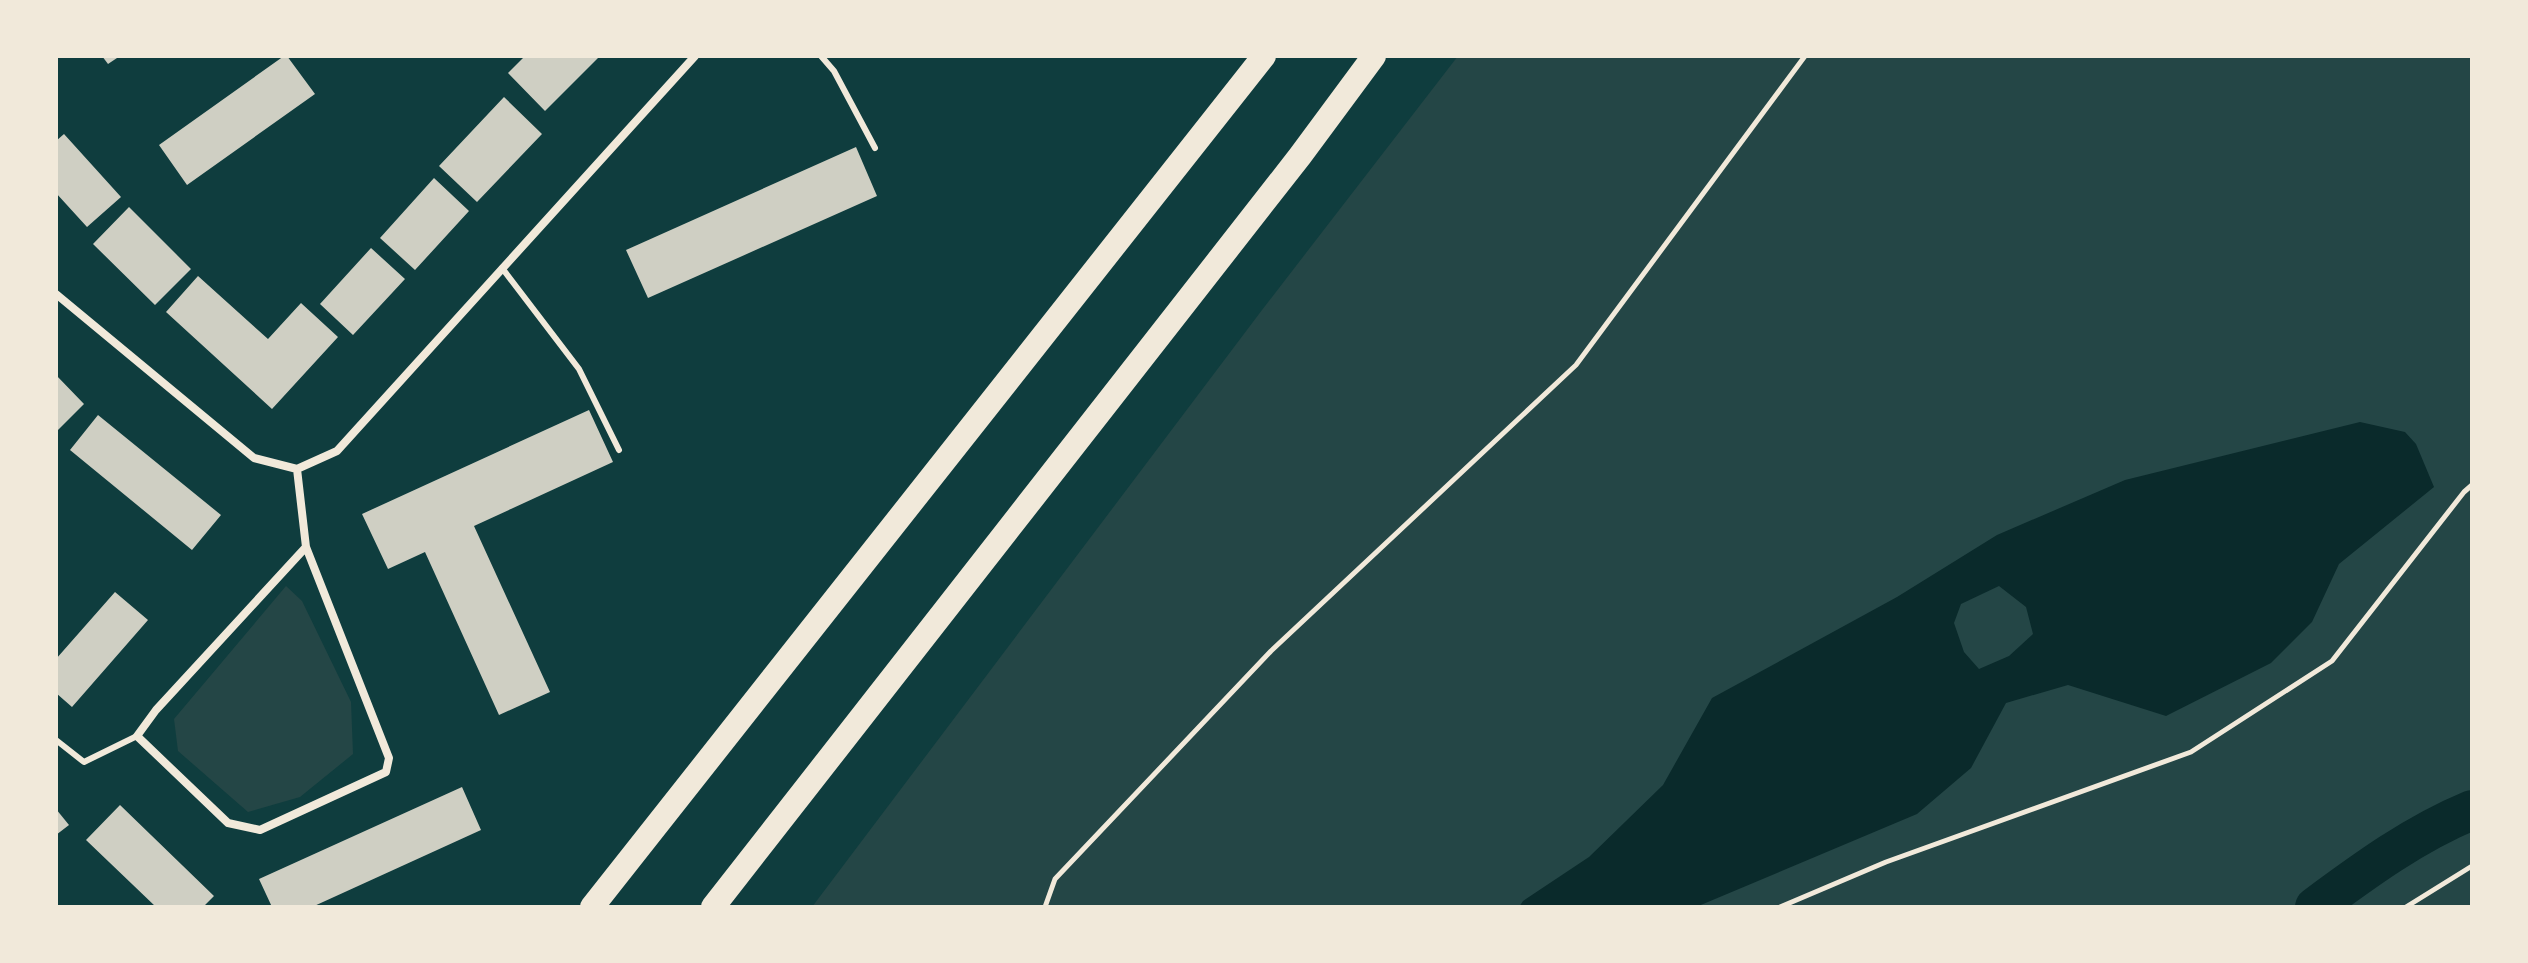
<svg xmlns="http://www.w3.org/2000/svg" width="2528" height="963" viewBox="0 0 2528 963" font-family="Poppins,sans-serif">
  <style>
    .green { fill: #244646 }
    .water { fill: #0a2a2b; fill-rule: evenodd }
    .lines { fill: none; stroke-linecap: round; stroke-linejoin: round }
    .canal { stroke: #0a2a2b; stroke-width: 40 }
    .building { fill: #cfcfc3 }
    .path { stroke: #f1e9da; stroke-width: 5 }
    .service { stroke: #f1e9da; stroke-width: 6 }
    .minor { stroke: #f1e9da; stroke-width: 8 }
    .motorway { stroke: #f1e9da; stroke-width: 24 }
  </style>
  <rect width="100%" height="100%" fill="#0f3d3e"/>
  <!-- green -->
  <path class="green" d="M1458 56H2472V907H812L1262 310Z
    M286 586 302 601 351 702 353 754 300 797 248 812 178 751 174 719Z"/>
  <!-- water -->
  <path class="water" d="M2360 422 2405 432 2416 444 2434 487 2339 564 2312 622 2271 663 2166 716 2068 685 2006 703 1971 768 1917 814 1696 907H1519L1523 901 1589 857 1663 785 1712 698 1897 597 1997 535 2125 480ZM1999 586 2026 607 2033 634 2009 656 1979 669 1964 652 1954 623 1961 604Z"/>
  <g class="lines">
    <!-- canal -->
    <path class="canal" d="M2315 907C2365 870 2414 834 2472 810"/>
  </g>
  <!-- building -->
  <path class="building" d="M102 56H120L108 64Z
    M284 56H287L315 94 187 185 159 145Z
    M525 56H600L545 111 508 73Z
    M504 97 542 134 477 202 439 166Z
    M64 134 121 197 87 227 56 193V141Z
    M856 147 877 196 648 298 626 250Z
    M434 178 469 211 415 270 380 238Z
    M129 207 191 269 155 305 93 244Z
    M371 248 405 279 353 335 320 304Z
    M198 276 268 339 301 303 338 337 272 409 166 312Z
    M56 375 84 404 56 432Z
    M589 410 613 462 474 526 550 692 499 715 425 552 388 569 362 514Z
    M98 415 221 515 192 550 70 450Z
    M115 592 148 620 72 707 56 693V659Z
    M462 787 481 830 312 907H272L259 879Z
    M120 805 214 896 203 907H156L86 840Z
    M56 809 69 825 56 835Z"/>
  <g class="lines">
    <!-- path -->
    <path class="path" d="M1045 907 1055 879 1271 651 1576 365 1805 56
      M1780 907 1886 862 2191 752 2332 661 2464 492 2472 485
      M2406 907 2472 866"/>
    <!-- service -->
    <path class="service" d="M821 56 834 71 875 148
      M502 268 579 369 619 450
      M56 740 84 762 137 736"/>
    <!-- minor -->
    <path class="minor" d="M56 294 254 458 297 469 337 451 695 56
      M297 469 306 547 389 758 386 772 260 830 228 823 137 736 156 710 306 547"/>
    <!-- motorway -->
    <path class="motorway" d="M592 907 1264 56
      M713 907 1300 156 1374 56"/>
  </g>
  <!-- border -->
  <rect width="2528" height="963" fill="none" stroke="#f1e9da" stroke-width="116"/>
</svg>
